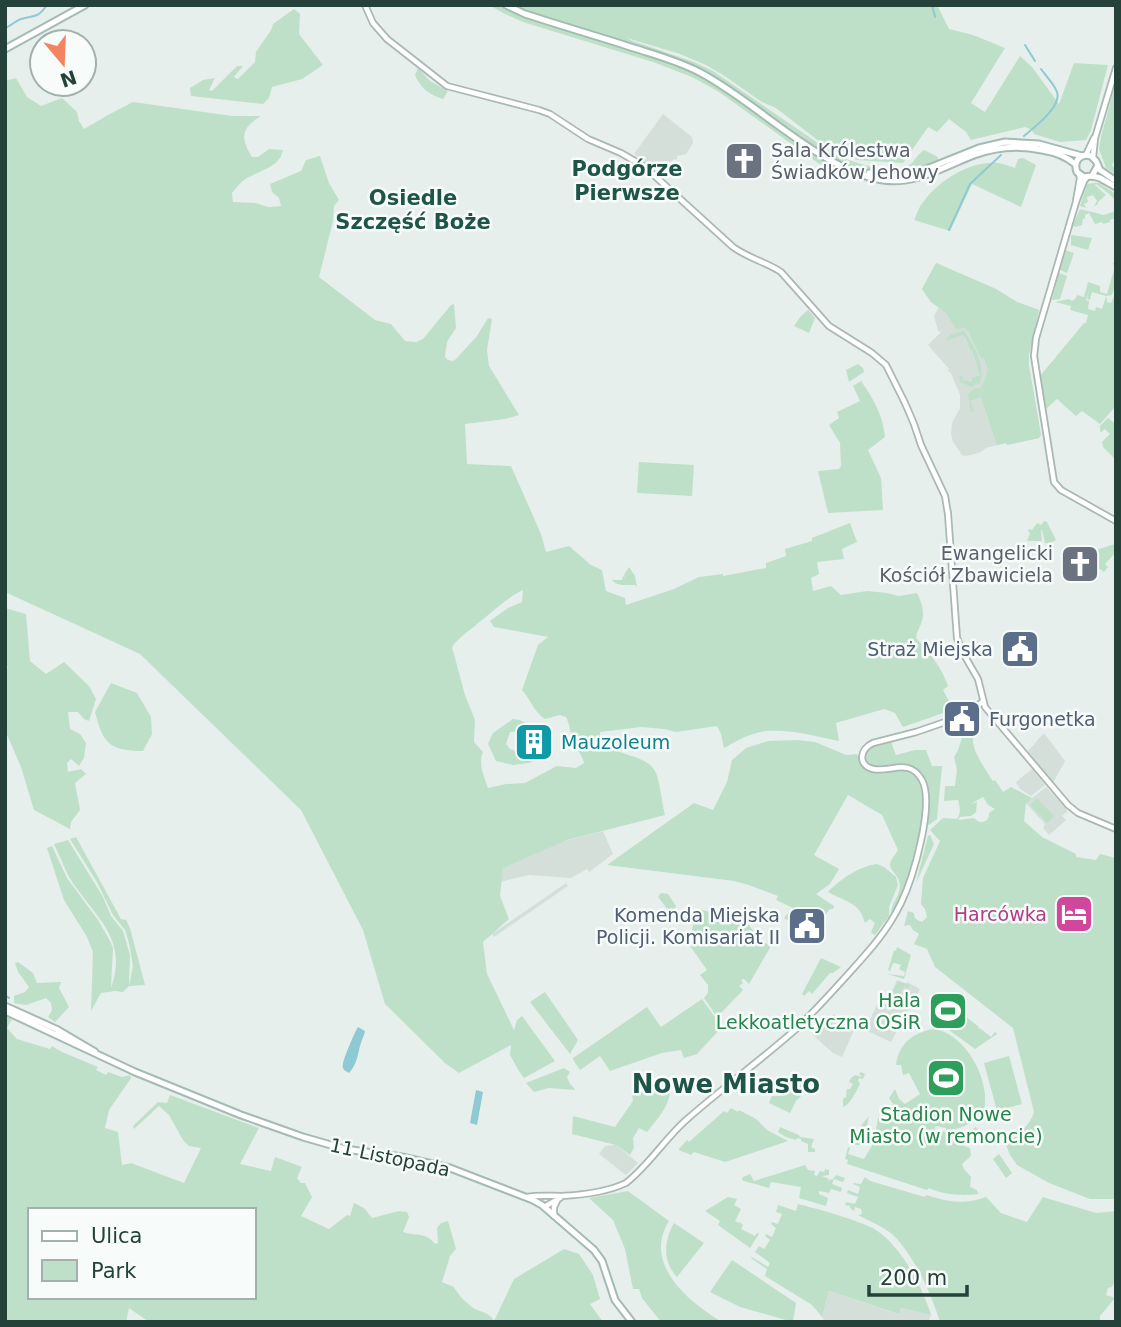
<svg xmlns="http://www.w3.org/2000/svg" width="1121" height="1327" viewBox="0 0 1121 1327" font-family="'DejaVu Sans',sans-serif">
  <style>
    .built { fill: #d4dfda }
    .green { fill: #bfe0c8; fill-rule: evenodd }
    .water { fill: #8ec9d4 }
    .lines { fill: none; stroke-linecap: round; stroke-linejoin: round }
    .stream { stroke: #8ec9d4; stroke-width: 2 }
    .tertiary-casing { stroke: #a8b8b2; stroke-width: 8 }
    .secondary-casing { stroke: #a4bbb3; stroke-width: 9 }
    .tertiary { stroke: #fff; stroke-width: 4.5 }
    .secondary { stroke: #fff; stroke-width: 5 }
    .labels { text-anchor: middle; stroke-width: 5; stroke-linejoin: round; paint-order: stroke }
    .worship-label { font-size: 19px; fill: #5b616d; stroke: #f7fbf9; text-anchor: start }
    .service-label { font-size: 19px; fill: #4e5e75; stroke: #f7fbf9; text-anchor: end }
    .culture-label { font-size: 19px; fill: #0d838f; stroke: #f7fbf9; text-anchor: start }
    .hotel-label { font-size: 19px; fill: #b23c85; stroke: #f7fbf9; text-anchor: end }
    .leisure-label { font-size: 19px; fill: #27864d; stroke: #f7fbf9; text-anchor: end }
    .street-label { font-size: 19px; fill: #24423a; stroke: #f7fbf9 }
    .neighbourhood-label { font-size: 21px; font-weight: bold; fill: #1f5548; stroke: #f7fbf9 }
    .district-label { font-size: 26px; font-weight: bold; fill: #1f5548; stroke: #f7fbf9 }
  </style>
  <rect width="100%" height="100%" fill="#e6efeb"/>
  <!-- built -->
  <path class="built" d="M663 114 692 137 693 143 686 154 677 156V159L673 160 657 171 634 154Z
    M936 263 996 289 1017 302 1039 310 1029 354V366L1041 435 1039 438 1007 445 1006 443 986 448 979 453 966 456 962 455 953 442 951 434 952 423 960 408V395L951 373 948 371 949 369 928 345 941 332 938 331 934 316 939 307 931 302 922 289Z
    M1044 733 1065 761 1053 783 1028 751Z
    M1032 769 1045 785 1031 796 1020 789 1016 782Z
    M1046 787 1066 808 1067 812 1062 816 1066 820 1049 835 1043 828 1045 824 1026 803Z
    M603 831 613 854 589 872 587 869 571 878 529 875 496 883 488 861Z
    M566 883 568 886 494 937 492 934Z
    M897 980 906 984 907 982 920 989 891 1042 865 1030 877 1005 882 1007 887 1002Z
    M834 1014 845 1025 854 1030 842 1057 833 1053 813 1035Z
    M616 1145 638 1163 626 1175 599 1154 605 1146Z
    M829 1291 898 1314 901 1308 931 1315 928 1322H825L822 1317Z"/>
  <!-- green -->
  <path class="green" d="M489 5H501L514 11 678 64 712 81 815 153 876 180H920L896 184 879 183 862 181 842 175 818 163 719 92 692 77 653 62 523 22 505 14Z
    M511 5H937L949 29 973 35 1005 48 971 103 985 112 1020 56 1032 67 1059 104 1074 63 1108 65 1091 130 1086 140 1060 142 1034 134 1032 130 1025 127 971 140 966 132 949 119 937 132 928 127 903 163 857 160 840 154 824 145 776 108 762 102 723 75 706 65 680 54 627 38 633 41 694 62 713 71 831 152C848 162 891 175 908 166 915 162 917 154 924 150L938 157V160H939L938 163 936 162 916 170 891 173 873 172 855 168 831 157 725 83 694 66 660 53 531 13Z
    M294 9 300 14 299 34 323 65 302 79 272 87 269 98 263 104 191 96 190 88 203 80 215 78 209 90 212 91 237 66H243L234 77 238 79 255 62 256 52 271 30 273 24Z
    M418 68 430 81 448 91 443 99C430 95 421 89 415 75Z
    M16 78 27 97 41 106 62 98 77 112 79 121 84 129 108 115 133 102 232 116H261C241 128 240 138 252 157H258L269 149 283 150C280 168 257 171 244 180 239 184 236 188 232 193L233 202 256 203 268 207 281 206 279 198 272 192 270 184 301 171 306 160 320 156 329 183 339 200 334 206 333 221 319 277 375 320 391 324 405 341 416 342 423 339 451 305 454 304 456 328 447 342 445 357 448 360 453 361 456 359 477 336 488 318 492 319 487 350 489 366 519 415 505 419 465 424 467 464 511 466 541 534 546 552 569 546 591 565 602 570 606 591 625 598 626 605 674 589 699 577 723 574V576L766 568V563L786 556 785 549 812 541V538L850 523 857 542 842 549 844 559 817 562 819 574 811 578 813 591 831 586 841 595 867 591 887 593 899 596 917 593C921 601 925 612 922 621 920 628 917 630 916 638 930 653 941 666 948 686L943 690 951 705 946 712 903 727 895 713 884 709 836 723 839 741C816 736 790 729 766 731 750 733 737 741 724 748L721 734 717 726 676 732 664 729 641 727 600 732V736C604 742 610 747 616 750 628 757 647 757 655 771 660 780 662 804 665 815L567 840 503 868 500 896 509 919 483 942 487 974 514 1030 517 1020 522 1016 555 1061 524 1078C518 1071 515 1063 510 1055L511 1045 459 1073 445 1063 385 1004 363 930 301 810 140 654 5 592V81ZM523 590 522 602 508 608 490 621 494 627 548 637 538 645 522 690C531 700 534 712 545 719L560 715 566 717C570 725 570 733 573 741 576 749 582 754 584 763L576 768 557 766 525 783 506 784 488 788C484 777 478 763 483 752L474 742 475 720 465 695 452 647C459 637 468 632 477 624 493 612 506 598 523 590Z
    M1116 81V158L1112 165 1116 169 1115 174 1106 168 1099 149 1101 137Z
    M1023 158 1036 165 1021 207 972 184 950 231 914 220C917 214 919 206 924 201 940 179 972 160 999 163 1004 164 1010 166 1015 168L1018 159Z
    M1093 183H1099L1116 194V201L1108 193 1096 184 1095 185 1106 195 1099 201 1097 205 1094 206 1097 201 1093 195 1087 197 1088 202 1084 204 1086 208 1080 206 1087 184Z
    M1080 209 1104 215 1116 211V218L1110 220V222L1103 224 1102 222 1095 224 1089 213 1085 215V219L1083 218 1082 225 1075 227 1073 225Z
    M1072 235 1092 238 1088 250 1071 245V236Z
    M1065 250 1074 253 1067 273 1060 270Z
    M936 263 996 289 1017 302 1039 310 1029 354V366L1041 435 1039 438 1007 445 1006 443 997 445 981 397 970 401 974 411 971 412 970 409 972 408H970L968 394 974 389 981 388 987 374 986 371 988 370 984 358H981L968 331 965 328 956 329 945 312 931 302 922 289Z
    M1113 263H1116V284L1112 295 1106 296 1092 292 1090 300 1087 299 1089 291 1086 300 1089 301 1088 309 1095 311 1096 307 1102 309 1106 297 1107 298V302L1111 303 1116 292V406L1100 424 1082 411 1076 416 1057 399 1046 409 1040 376 1084 323H1086L1088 315 1070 310 1071 306 1055 302 1069 299 1072 301 1076 298 1077 295 1084 297 1088 282 1100 286V292L1107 294 1115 266 1113 264Z
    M1059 273 1067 276 1060 299 1052 300Z
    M808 310 815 318 809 333 794 326 800 317Z
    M964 331C974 345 987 369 979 385L977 383 971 387 961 382 959 376 962 375 963 381 968 380 969 382 972 381V378L980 375 972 350H970L966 338 963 335 946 341 951 334Z
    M858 364 863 368 864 372 849 382 846 370Z
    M861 381C873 398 883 415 885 437L868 450 881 478 883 510 828 513 818 471 839 469 841 466 840 443 829 425 839 418 837 412 860 401 853 386Z
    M1108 418 1116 424V460L1103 447 1102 442 1110 434 1105 429 1102 431 1103 433 1100 431V426Z
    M639 462 694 465 692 496 637 493Z
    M1044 521 1047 522 1056 540 1052 542 1054 545 1045 543 1042 530H1041L1042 541H1027L1030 533 1028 531 1029 529 1032 530 1037 523 1041 525Z
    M1115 544 1116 552 1105 564 1108 567 1104 572 1100 569 1091 573 1097 560 1093 551Z
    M629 567 635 576 637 587 635 585H621L615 583 612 580H622L623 576 625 577 624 575Z
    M5 608 26 614 30 661 46 674 64 662 89 686 96 699 89 721 84 719 78 712H68L70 729 80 734 86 743 84 758 79 766 71 759 67 763 68 772 81 769 86 774 75 783 80 810 71 822 70 829 34 810 21 767 5 730V669L8 668 5 661Z
    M111 683 137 693 151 717 152 734 143 751C109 751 103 743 95 712Z
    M513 719 520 720 537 730 510 732 506 744 510 749 529 755 532 762 529 763 513 765 496 761 488 744 493 733Z
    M965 732 973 737C972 752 983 764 990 777L993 781 995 780 1003 792 1011 787 1032 798 1026 804 1024 821 1042 837 1076 854V857L1096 860 1100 854 1116 858V1199H1090L1049 1183 1017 1165 1010 1155 1006 1145C1016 1136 1031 1125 1034 1112L1013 1028 935 967 927 949 914 944 919 934 913 930 910 925 904 926 908 911 914 913C914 919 917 920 922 922L927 917 925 909 921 904 923 878 940 841 930 830 943 818 957 819C961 814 960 806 958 800L944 801 945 786H955L957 770 954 757C960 749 960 740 965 732ZM983 797 988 805 995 809 989 813C990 819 985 823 979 822L974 818 958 820 965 809 960 817 971 816 976 812 977 802 971 804Z
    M797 740 815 742 846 755 857 754C873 791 888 760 911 774 938 789 913 871 904 893 901 902 896 910 892 918 889 906 896 902 899 891 903 877 891 873 890 865 890 860 896 854 898 850L882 815 848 795 814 855 839 869 830 884 816 894 834 906 833 909H830L821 920 827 926 825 928 815 923 816 921 810 917 806 922 800 916 795 922 805 929 799 928 784 918 793 908 776 900 778 896 749 885 734 881 607 865 694 803 713 810 727 782 732 760 746 748 768 741Z
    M891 742 896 755 915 750H926L932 766H942L937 819 929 825 927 824C929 800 935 762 898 764 888 764 879 768 869 765L866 760 865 751 868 747Z
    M1037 798 1054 816 1047 823 1030 805Z
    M930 835 934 844 916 883 928 836Z
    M76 837 121 919 126 920 130 928 145 985 129 986 133 966 129 943 125 930 113 915 97 882 70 839Z
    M68 840 103 897 111 916 123 931 130 955 129 986 123 992 115 991 101 993 91 1011 93 952 87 937 64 900 47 848 52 846 67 878 98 920 109 939 113 948 111 988C130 935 90 914 68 875 63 865 59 854 54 844Z
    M877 864 884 867 896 877 898 885 889 907V916L875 935 871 932 875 923 870 919 865 923C859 901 845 902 828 892 840 879 860 866 877 864Z
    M661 893 668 894 676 906 672 915 658 897Z
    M698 909 745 920 761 941 771 946 749 984 744 979 741 980 743 983 739 986 743 990 720 1014H715L704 998 708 993V985L700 975 707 970 688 943Z
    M897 947 911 955 904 979 887 974 904 976 905 972 899 969 901 965 895 963H893L890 971 888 970 894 950 896 951Z
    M821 958 841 967 833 973H830L812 994 809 991 804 996 802 994Z
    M18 962 33 973 37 983 61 982 59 988 69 1007 55 1022 48 1017 52 1010 51 1003 46 998 26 1005 14 1003V996L25 992 29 987 18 972 15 963Z
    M898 981 910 985 908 988 904 986 892 1008 886 1006Z
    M545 992 578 1040 570 1054 530 1002Z
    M702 999 722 1027 697 1054 684 1058 681 1050 662 1053 610 1071 600 1056 580 1070 573 1060V1058L647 1007 661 1027Z
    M935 1009 951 1021 959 1011 963 1016H965L979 1027 978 1028 981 1029 991 1037 995 1032 997 1034 975 1049 942 1025 929 1018Z
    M5 1016 12 1019 7 1028 17 1039 50 1049 52 1046 62 1052 98 1067 96 1070 106 1075 108 1072 122 1077 130 1075 131 1078 109 1110 105 1128 118 1132 122 1165 131 1163 184 1183 201 1148 189 1146 183 1140 169 1115 159 1106 134 1129 133 1126 158 1102 167 1103 170 1095 259 1128 240 1164 271 1171 275 1157 302 1167 297 1178 301 1183H305L312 1197 301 1216 329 1229 347 1215 350 1216 354 1203 364 1208 372 1218 399 1211 407 1212 409 1217 403 1232C415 1236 427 1232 435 1244L438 1243 437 1228 441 1223 448 1221 456 1249 450 1256 442 1282 454 1287C458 1295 467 1304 475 1309 483 1313 489 1312 494 1321L514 1279 564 1249 579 1254 593 1275 600 1299 590 1304 603 1322H149L129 1308 126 1322H5ZM30 1210H254V1297H30Z
    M933 1029C966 1032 995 1086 982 1116L978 1114C969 1125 960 1130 946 1130V1128L936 1126 934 1129 956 1135 962 1145 970 1148 971 1156 962 1164 964 1169 971 1177 970 1187 977 1190 978 1194C964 1196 942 1195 929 1188L927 1190 847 1164 848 1160 845 1159 848 1147 850 1148 848 1154 864 1159 873 1144 878 1119 879 1117H885L893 1104 889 1098 895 1089 899 1099 905 1104 920 1094 909 1073 903 1075 901 1065H896C899 1043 913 1033 933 1029Z
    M1009 1056 1022 1104 997 1111 984 1063Z
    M564 1068 570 1072 567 1077 570 1084 576 1090 549 1088 534 1092 526 1083Z
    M861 1072 865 1074 863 1079 859 1078 858 1081 860 1084C856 1091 851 1104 843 1107V1099L845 1097 847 1098 846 1096 847 1089H850L853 1084 849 1082 851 1078 855 1075 863 1077 859 1074Z
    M806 1083 808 1086 803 1094 796 1101 790 1113 769 1103 772 1096H781L780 1092Z
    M670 1085C672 1104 658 1118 647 1132L639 1128 633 1138 634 1148 630 1155 616 1145 572 1134 573 1116 615 1127 633 1101 632 1094Z
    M731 1108 738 1112 739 1110 756 1119 767 1130 788 1141 725 1162 694 1152 691 1155 679 1150V1149L687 1140 689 1142 724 1111 727 1113Z
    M869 1116 863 1145H852L850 1142 852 1137Z
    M780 1127 799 1135 800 1137 814 1139 811 1147 815 1149V1152H808V1144L801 1141V1139L797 1138 796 1140 786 1137 778 1132Z
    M976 1127 981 1135 964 1144 960 1136Z
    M999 1154 1012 1173 1006 1178 993 1159Z
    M805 1165 808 1170 815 1171 814 1175 817 1176 820 1171 824 1172 825 1169 829 1170V1175L822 1176 829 1179 828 1183 830 1179 832 1180 836 1175 845 1178 843 1182 834 1179 832 1184 842 1188 841 1192 831 1189 829 1193 819 1191V1194L828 1198 826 1206 799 1198 801 1187 771 1182 769 1188 744 1181 742 1180 743 1177 750 1174 754 1181Z
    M865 1177 870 1181 925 1197 926 1195C950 1202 962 1205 986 1197L1001 1213 1027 1222 1043 1197 1096 1213 1116 1211V1279L1112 1287 1108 1288 1106 1295 1115 1298 1100 1316V1322H940C931 1293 914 1255 892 1234 882 1226 869 1221 858 1215L862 1214 861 1209 855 1207 854 1211 850 1208V1206L845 1205 846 1202 855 1204 858 1197 847 1193 848 1190 858 1194 860 1187 853 1184V1183L861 1184Z
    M628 1191 669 1221C642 1264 689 1302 722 1322H661L642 1298 639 1289H633L625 1249 613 1220 589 1198Z
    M728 1197 737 1199 734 1205 741 1209 735 1221 739 1223 740 1222 743 1225 741 1229 755 1236 757 1233 759 1234 750 1248 718 1225 720 1221 705 1211Z
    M798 1204C818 1209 859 1220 876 1230 901 1246 923 1288 931 1315L901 1308 899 1314 829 1291 822 1317 812 1305 765 1276 767 1269 751 1258 752 1257 768 1267 770 1263 755 1252 759 1246 764 1249 770 1240 765 1236 766 1234 772 1237 776 1228 771 1224 772 1222 778 1224 782 1214 776 1212 778 1205 796 1211Z
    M674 1223 704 1243 677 1277C662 1261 664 1241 674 1223Z
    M732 1260 796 1303 793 1322 740 1307 710 1292Z"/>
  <!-- water -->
  <path class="water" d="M358 1027 365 1031C364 1036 362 1039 361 1043 357 1055 358 1063 349 1073L344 1070C343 1068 342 1066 343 1064 343 1060 355 1031 358 1027Z
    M476 1090 483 1092 477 1125 470 1123Z"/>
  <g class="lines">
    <!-- stream -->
    <path class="stream" d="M932 5 935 17
      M5 28C11 26 15 21 21 19 35 15 37 19 47 5
      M1025 45 1035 61
      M1024 136C1034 127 1062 107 1057 92 1054 84 1046 76 1041 69
      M949 230 970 184 1001 155
      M5 995 9 998"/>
    <!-- tertiary casing -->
    <g class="tertiary-casing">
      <path id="tertiary" d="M365 5 373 23 387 39 447 86 539 110 550 114 588 139 621 153 645 167 733 247C748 258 766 262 781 272L829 326 872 353 886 365 905 403 914 424 921 445 945 496 948 514 957 638 963 653 978 679 985 707 1068 805 1078 813 1116 829
        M1086 155 1094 138
        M1093 157 1095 138 1116 68
        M1087 177 1084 181 1076 202 1036 338 1034 356 1054 482 1061 490 1116 521
        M1076 201 1080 178 1079 174
        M527 1197C538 1195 549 1196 561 1196 582 1195 607 1192 626 1183 649 1165 664 1140 685 1121 721 1089 760 1061 796 1029 815 1011 833 991 851 971 870 950 888 930 901 903 913 878 935 805 922 780 909 757 890 773 873 769 857 765 860 749 873 743L916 732 951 720 969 713 982 702
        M544 1207 560 1198
        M554 1216V1207L558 1199"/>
    </g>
    <!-- secondary casing -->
    <g class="secondary-casing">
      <path id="secondary" d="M506 5 525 14C562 26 600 37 637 49 659 56 681 62 701 73 758 103 820 170 883 180 916 185 945 166 974 155 996 147 1019 145 1042 150 1054 152 1066 156 1075 164
        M5 49 85 5
        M1097 167 1092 176 1084 177 1077 172C1073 161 1080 153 1091 156L1096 161 1100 170 1116 181
        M869 173 893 175 919 172 979 148 1005 142 1039 144 1082 156
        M1092 176 1100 178 1116 187
        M5 1006 56 1029 95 1052
        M5 1011 135 1072 241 1115 303 1137 345 1149 402 1157 450 1168 533 1200 542 1205 594 1250 602 1261 615 1300 632 1322"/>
    </g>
    <!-- tertiary -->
    <use href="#tertiary" class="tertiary"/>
    <!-- secondary -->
    <use href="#secondary" class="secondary"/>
  </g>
  <!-- icons -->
  <defs>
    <g id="church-square" transform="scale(2.0125)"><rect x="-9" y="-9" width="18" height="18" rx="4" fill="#6b7280" stroke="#f7fbf9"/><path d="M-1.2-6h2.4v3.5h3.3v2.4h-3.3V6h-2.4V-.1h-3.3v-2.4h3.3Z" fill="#fff"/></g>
    <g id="civic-square" transform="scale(2.0125)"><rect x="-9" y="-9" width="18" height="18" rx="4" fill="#5c6f8a" stroke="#f7fbf9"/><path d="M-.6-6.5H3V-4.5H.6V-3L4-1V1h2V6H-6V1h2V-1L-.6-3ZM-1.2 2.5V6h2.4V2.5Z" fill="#fff"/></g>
    <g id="building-square" transform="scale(2.0125)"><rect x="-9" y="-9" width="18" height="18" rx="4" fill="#0f9aa8" stroke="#f7fbf9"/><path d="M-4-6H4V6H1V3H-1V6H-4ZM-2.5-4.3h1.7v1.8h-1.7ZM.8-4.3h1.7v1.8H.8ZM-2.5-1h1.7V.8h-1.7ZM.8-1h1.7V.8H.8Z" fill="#fff"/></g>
    <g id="hotel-square" transform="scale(2.0125)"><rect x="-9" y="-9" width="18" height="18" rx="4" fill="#d1479c" stroke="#f7fbf9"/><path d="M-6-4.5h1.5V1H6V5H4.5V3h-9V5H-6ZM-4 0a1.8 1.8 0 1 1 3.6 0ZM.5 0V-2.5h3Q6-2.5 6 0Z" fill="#fff"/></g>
    <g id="stadium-square" transform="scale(2.0125)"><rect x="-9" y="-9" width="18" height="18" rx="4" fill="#2e9e5b" stroke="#f7fbf9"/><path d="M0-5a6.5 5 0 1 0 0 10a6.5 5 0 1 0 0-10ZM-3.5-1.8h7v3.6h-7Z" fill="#fff"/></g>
  </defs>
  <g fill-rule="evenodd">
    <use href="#church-square" x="744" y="161"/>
    <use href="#church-square" x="1080" y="564"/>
    <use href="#civic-square" x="1020" y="649"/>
    <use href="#civic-square" x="962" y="719"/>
    <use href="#building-square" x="534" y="742"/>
    <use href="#hotel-square" x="1074" y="914"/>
    <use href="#civic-square" x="807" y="926"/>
    <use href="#stadium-square" x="948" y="1011"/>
    <use href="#stadium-square" x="946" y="1078"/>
  </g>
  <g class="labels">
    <!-- worship labels -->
    <g class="worship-label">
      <text x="771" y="157">Sala Królestwa<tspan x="771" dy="22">Świadków Jehowy</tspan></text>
      <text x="1053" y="560" text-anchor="end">Ewangelicki<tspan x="1053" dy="22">Kościół Zbawiciela</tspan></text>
    </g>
    <!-- service labels -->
    <g class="service-label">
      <text x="993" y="656">Straż Miejska</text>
      <text x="989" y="726" text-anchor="start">Furgonetka</text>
      <text x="780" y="922">Komenda Miejska<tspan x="780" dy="22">Policji. Komisariat II</tspan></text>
    </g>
    <!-- culture labels -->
    <g class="culture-label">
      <text x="561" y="749">Mauzoleum</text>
    </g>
    <!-- hotel labels -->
    <g class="hotel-label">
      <text x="1047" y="921">Harcówka</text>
    </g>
    <!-- leisure labels -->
    <g class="leisure-label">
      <text x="921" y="1007">Hala<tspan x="921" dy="22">Lekkoatletyczna OSiR</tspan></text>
      <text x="946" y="1121" text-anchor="middle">Stadion Nowe<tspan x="946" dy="22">Miasto (w remoncie)</tspan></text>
    </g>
    <!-- street labels -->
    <g class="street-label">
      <text transform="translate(390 1157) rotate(12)" y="7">11 Listopada</text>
    </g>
    <!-- neighbourhood labels -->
    <g class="neighbourhood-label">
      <text x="627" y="176">Podgórze<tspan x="627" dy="24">Pierwsze</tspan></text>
      <text x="413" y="205">Osiedle<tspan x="413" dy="24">Szczęść Boże</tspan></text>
    </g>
    <!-- district labels -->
    <g class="district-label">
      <text x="726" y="1093">Nowe Miasto</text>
    </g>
  </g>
  <!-- border -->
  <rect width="1121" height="1327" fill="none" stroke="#24423a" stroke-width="14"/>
  <!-- legend -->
  <rect x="28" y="1208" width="228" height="91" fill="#f7fbf9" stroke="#a3b1ad" stroke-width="2"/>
  <rect x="42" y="1231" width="35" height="10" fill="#ffffff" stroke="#a3b1ad" stroke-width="2"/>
  <text x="91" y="1243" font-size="21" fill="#24423a">Ulica</text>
  <rect x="42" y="1260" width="35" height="21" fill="#bfe0c8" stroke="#a3b1ad" stroke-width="2"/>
  <text x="91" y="1278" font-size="21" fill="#24423a">Park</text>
  <!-- north arrow -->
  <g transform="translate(63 63) rotate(161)"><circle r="33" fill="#f7fbf9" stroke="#a3b1ad" stroke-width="2"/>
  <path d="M0-5L12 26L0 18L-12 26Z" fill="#f4845f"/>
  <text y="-10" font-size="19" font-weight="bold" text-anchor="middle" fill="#24423a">N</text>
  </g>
  <!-- scale -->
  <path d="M869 1285v10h98v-10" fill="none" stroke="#24423a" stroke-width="3.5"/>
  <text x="880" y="1285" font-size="21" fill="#24423a" stroke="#f7fbf9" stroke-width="5" paint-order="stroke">200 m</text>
</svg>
